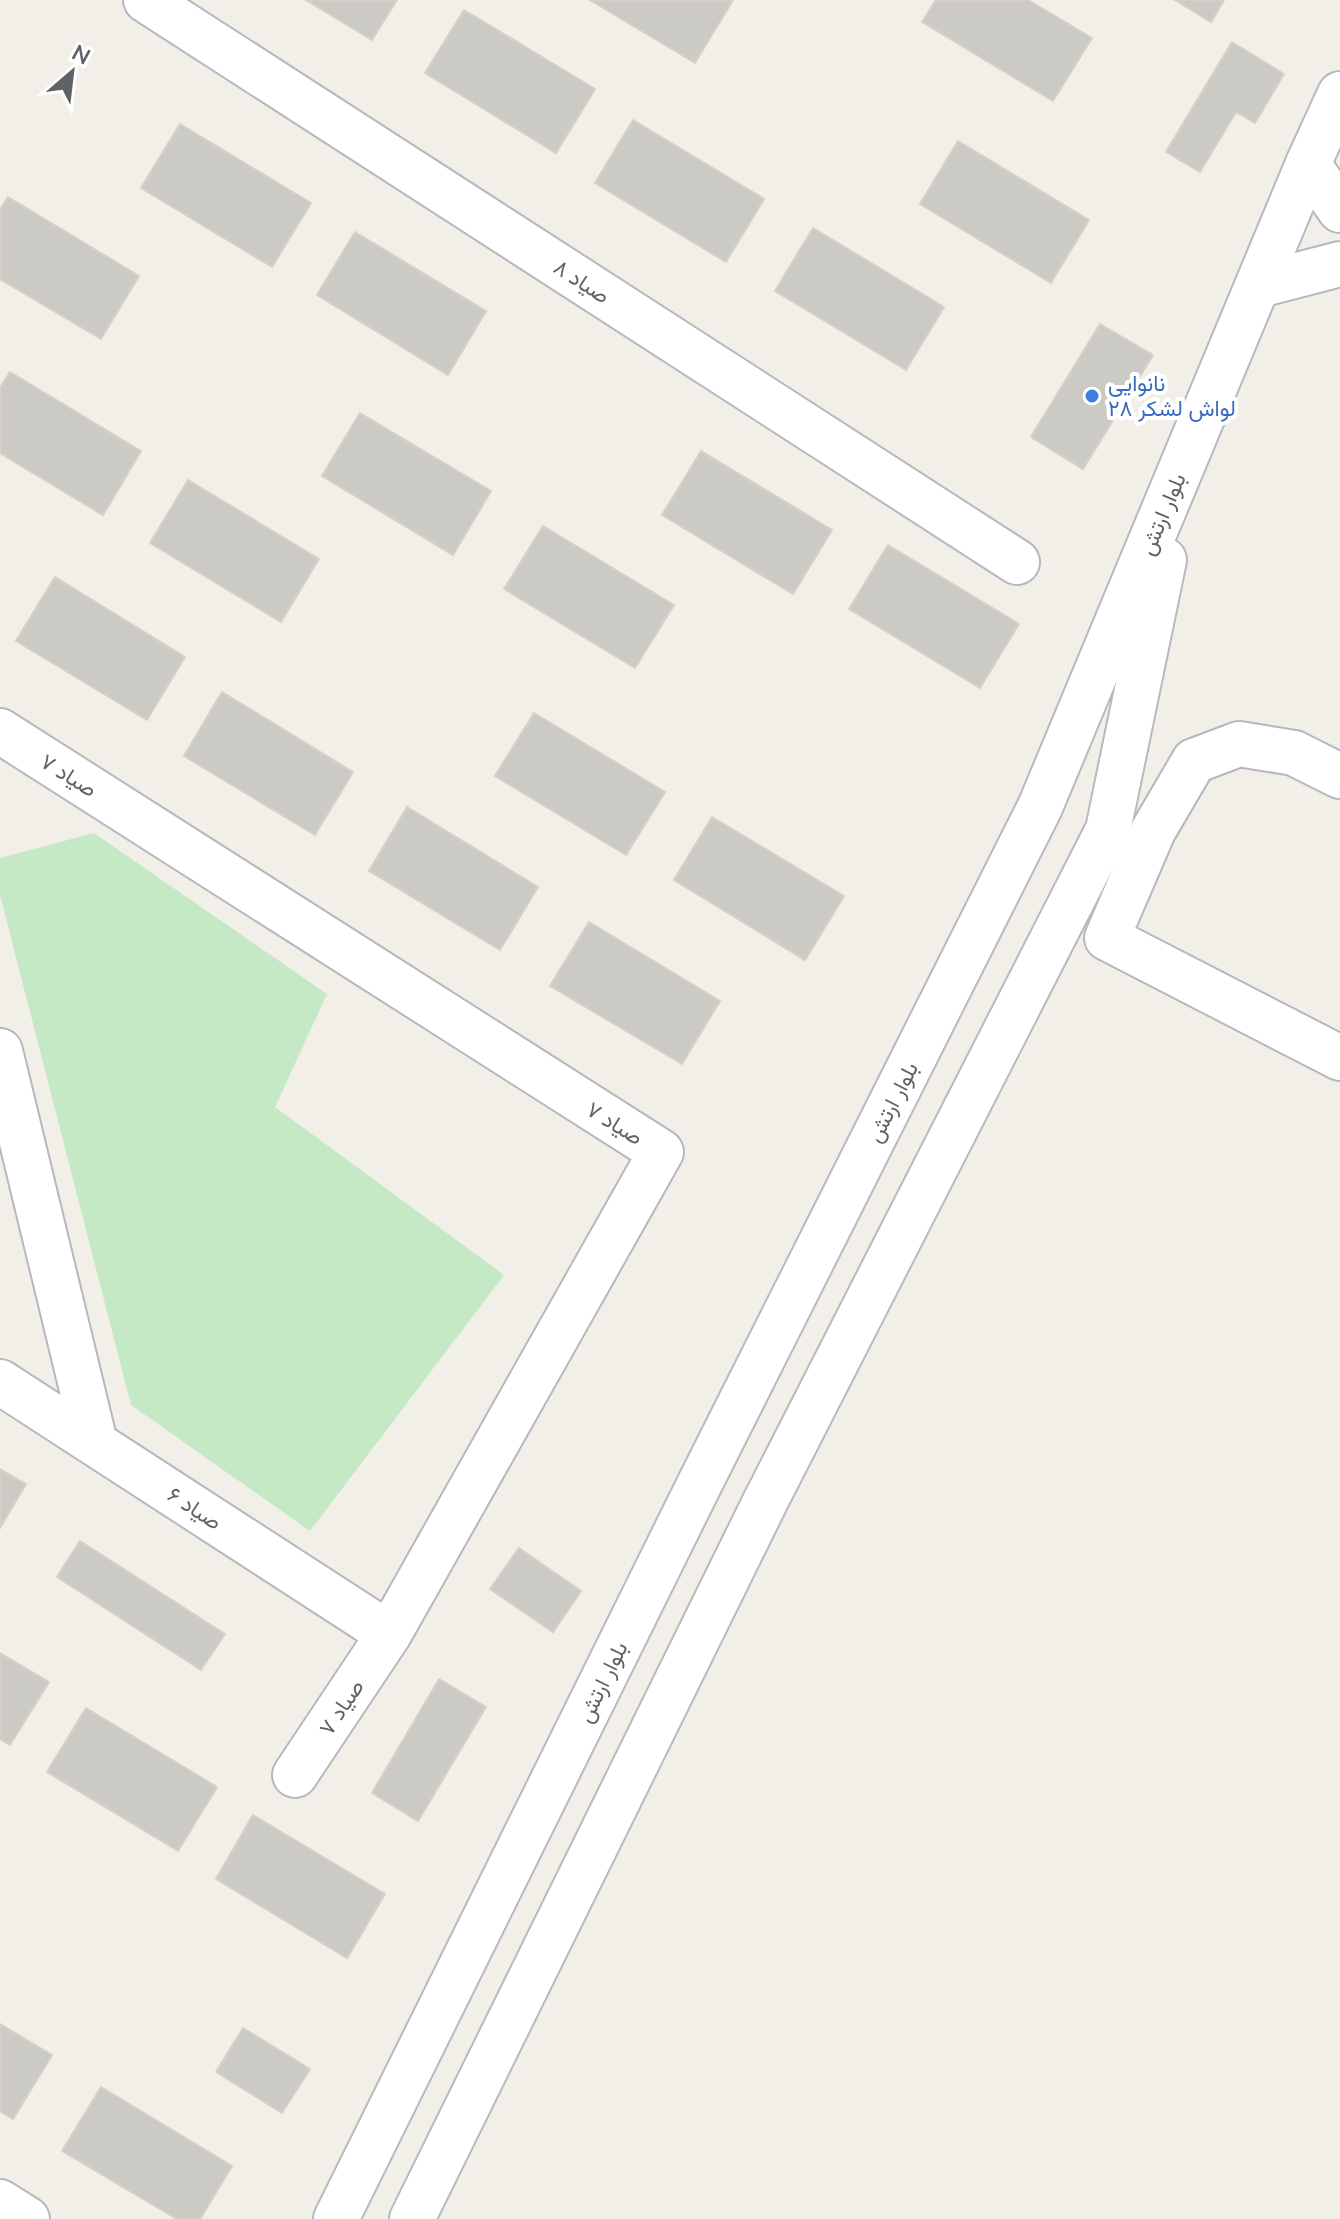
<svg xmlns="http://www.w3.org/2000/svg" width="1340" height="2219" viewBox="0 0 1340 2219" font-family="Mulish,Vazirmatn,sans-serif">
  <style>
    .green { fill: #c5e8c5 }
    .building { fill: #cccac5; stroke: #d6d1c6; stroke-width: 2 }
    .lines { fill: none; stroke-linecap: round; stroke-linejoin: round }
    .street-casing { stroke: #b5b8bc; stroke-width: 48 }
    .secondary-casing { stroke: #b6babf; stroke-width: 48 }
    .street { stroke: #fff; stroke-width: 44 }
    .secondary { stroke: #fff; stroke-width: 44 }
    .shop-dot { fill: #3f7fe0; stroke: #fff; stroke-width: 3 }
    .labels { text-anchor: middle; stroke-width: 8; stroke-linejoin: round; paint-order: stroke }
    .street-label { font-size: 22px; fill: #5f6368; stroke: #fff }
    .shop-label { font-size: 22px; fill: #366cbe; stroke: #fff; text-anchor: start }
  </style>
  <rect width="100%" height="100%" fill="#f1efe8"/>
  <!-- green -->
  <path class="green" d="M94 833 327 994 275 1107 504 1275 310 1531 131 1405 0 895V858Z"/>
  <!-- building -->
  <path class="building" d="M306 0H397L372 40Z
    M590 0H733L695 63Z
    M936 0H1028L1092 38 1053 101 922 22Z
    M1175 0H1224L1211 22Z
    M464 10 595 89 556 153 425 73Z
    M1232 42 1284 74 1255 123 1236 112 1200 172 1166 152Z
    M633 120 764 199 726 262 595 183Z
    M180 124 311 203 272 267 141 188Z
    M958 141 1089 220 1051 283 920 204Z
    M8 197 139 276 101 339 0 279V210Z
    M813 228 944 307 906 370 775 291Z
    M355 232 486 311 448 375 317 295Z
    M1100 324 1153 355 1083 469 1031 437Z
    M10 372 141 451 103 515 0 453V388Z
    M360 413 491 491 453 555 322 476Z
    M701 451 832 530 793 594 662 515Z
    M188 480 319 559 281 622 150 543Z
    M543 526 674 605 635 668 504 589Z
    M888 545 1019 624 980 688 849 609Z
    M55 577 185 657 147 720 16 641Z
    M222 692 353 772 315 835 184 756Z
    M534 713 665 792 626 855 495 776Z
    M407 807 538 887 500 950 369 871Z
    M712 817 844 896 805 960 674 880Z
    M589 922 720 1001 682 1064 550 986Z
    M0 1469 26 1484 0 1528Z
    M80 1541 225 1634 201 1670 57 1577Z
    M519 1548 581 1591 553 1632 490 1589Z
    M0 1653 49 1682 10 1745 0 1739Z
    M439 1679 486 1707 418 1821 372 1793Z
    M86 1708 217 1787 178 1851 47 1772Z
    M253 1815 385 1894 347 1958 216 1879Z
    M0 2024 52 2055 13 2119 0 2111Z
    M243 2028 310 2069 282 2113 216 2072Z
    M101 2087 232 2166 200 2219H177L62 2151Z"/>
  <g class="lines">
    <!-- street casing -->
    <g class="street-casing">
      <path id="street" d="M146 0 1017 562
        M1308 164 1340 210
        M1259 285 1340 264
        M0 731 661 1152 389 1634 295 1775
        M1340 776 1294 753 1239 744 1194 761 1153 831 1107 938 1340 1058
        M0 1051 95 1443
        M0 1382 389 1634
        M0 2202 27 2219"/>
    </g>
    <!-- secondary casing -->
    <g class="secondary-casing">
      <path id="secondary" d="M336 2219 699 1485 1040 807 1308 164 1340 94
        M412 2219 765 1502 1108 830 1164 560"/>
    </g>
    <!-- street -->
    <use href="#street" class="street"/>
    <!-- secondary -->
    <use href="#secondary" class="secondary"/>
  </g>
  <!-- markers -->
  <circle class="shop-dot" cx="1092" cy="396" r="8"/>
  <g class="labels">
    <!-- street labels -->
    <g class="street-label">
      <text transform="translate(582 281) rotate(33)" y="8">صیاد ۸</text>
      <text transform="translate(1162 514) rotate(-67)" y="8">بلوار ارتش</text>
      <text transform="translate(69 775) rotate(32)" y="8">صیاد ۷</text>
      <text transform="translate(892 1102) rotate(-63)" y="8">بلوار ارتش</text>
      <text transform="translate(615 1123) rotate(32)" y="8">صیاد ۷</text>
      <text transform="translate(195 1508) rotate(33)" y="8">صیاد ۶</text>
      <text transform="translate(602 1682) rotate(-64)" y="8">بلوار ارتش</text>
      <text transform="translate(341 1707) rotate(-56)" y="8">صیاد ۷</text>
    </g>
    <!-- shop labels -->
    <g class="shop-label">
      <text x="1108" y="391">نانوایی<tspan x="1108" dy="25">لواش لشکر ۲۸</tspan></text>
    </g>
  </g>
  <!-- north arrow -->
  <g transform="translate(72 72) rotate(28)" stroke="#ffffff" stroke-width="6" paint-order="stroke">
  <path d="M0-6L14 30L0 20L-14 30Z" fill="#5f6368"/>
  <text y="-12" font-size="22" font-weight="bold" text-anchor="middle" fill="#5f6368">N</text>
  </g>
</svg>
